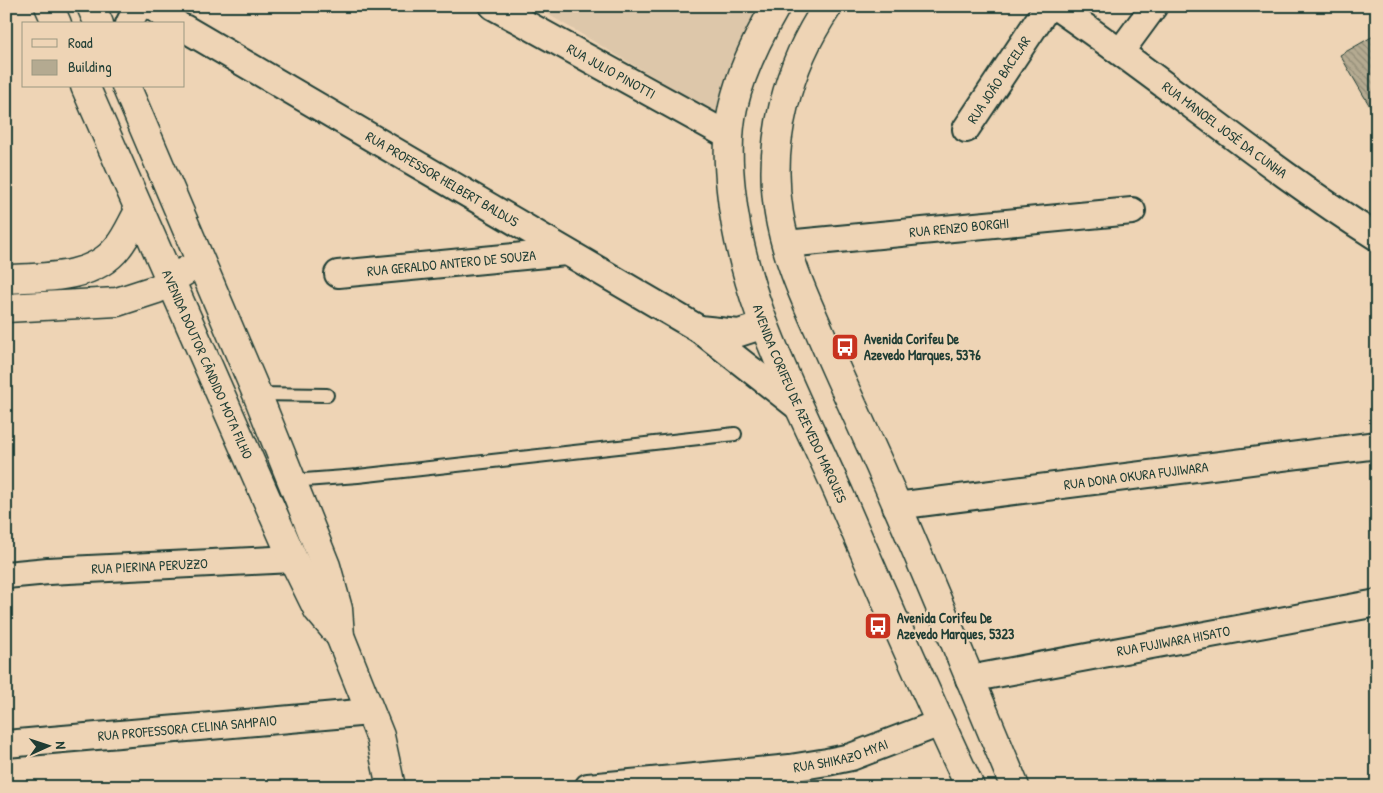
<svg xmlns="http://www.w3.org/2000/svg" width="1383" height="793" viewBox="0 0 1383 793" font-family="'Patrick Hand',sans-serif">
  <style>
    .built { fill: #ddc7aa }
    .building { fill: url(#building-back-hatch); stroke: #1f3d34 }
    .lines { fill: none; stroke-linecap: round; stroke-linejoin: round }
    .lane-casing { stroke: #1f3d34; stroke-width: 16 }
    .street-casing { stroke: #1f3d34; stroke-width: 30 }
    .secondary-casing { stroke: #1f3d34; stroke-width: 31 }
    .primary-casing { stroke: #1f3d34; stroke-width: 31 }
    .lane { stroke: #eed4b5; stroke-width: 12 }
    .street { stroke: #eed4b5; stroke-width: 26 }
    .secondary { stroke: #eed4b5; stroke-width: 28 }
    .primary { stroke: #eed4b5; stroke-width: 28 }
    .labels { text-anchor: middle; stroke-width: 4.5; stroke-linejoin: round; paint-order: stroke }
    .street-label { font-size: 14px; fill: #1f3d34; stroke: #eed4b5 }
    .poi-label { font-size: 14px; font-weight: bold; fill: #1f3d34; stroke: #eed4b5; text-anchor: start }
  </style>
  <defs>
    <pattern id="building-back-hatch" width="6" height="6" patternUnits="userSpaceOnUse" patternTransform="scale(1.25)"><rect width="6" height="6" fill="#b4aa91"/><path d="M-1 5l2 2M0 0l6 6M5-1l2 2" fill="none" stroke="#928c77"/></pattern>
  </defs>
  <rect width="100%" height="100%" fill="#eed4b5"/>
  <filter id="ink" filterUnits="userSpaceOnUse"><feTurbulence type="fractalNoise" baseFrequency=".02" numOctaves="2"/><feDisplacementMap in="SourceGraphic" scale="10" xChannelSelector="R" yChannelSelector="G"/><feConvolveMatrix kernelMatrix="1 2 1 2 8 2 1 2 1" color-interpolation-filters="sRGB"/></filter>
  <g filter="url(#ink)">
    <!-- built -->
    <path class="built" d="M534 6H763L718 115Z"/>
    <!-- building -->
    <path class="building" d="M1377 34V114L1375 115 1340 55Z"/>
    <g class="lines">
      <!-- lane casing -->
      <g class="lane-casing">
        <path id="lane" d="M257 394 327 395
          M291 481 358 476 735 434"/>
      </g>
      <!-- street casing -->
      <g class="street-casing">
        <g id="street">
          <path d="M151 6 177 24"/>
          <path id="s1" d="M493 6 729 136"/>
          <path id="s2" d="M1055 6C1164 80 1266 167 1377 237"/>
          <path d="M129 24 138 6"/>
          <path id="s3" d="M184 28 699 329 797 406"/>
          <path d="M1121 51 1154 6"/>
          <path id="s4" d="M966 129 1048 6"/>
          <path id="s5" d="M786 244 1132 211"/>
          <path id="s6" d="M338 274 566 252"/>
          <path d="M699 329 739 333 764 325"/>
          <path id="s7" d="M896 506 1377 445"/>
          <path id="s8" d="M6 575 48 571 293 559"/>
          <path id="s9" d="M969 679 1377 603"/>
          <path id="s10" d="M6 744 370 712"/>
          <path id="s11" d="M588 787 790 768 827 762 851 757 940 723"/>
        </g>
      </g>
      <!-- secondary casing -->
      <g class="secondary-casing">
        <g id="secondary">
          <path d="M49 6 57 24"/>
          <path d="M91 6 99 24"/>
          <path id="s12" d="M85 86 293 559 318 610 340 636"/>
          <path d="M126 86 257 394 326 566 338 609 340 636 380 736 391 787"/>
          <path d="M6 279C42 277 93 280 118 247 127 236 132 223 139 211"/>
          <path d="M6 308 117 302 157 289 187 270"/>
        </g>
      </g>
      <!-- primary casing -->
      <g class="primary-casing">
        <g id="primary">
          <path id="s13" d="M776 6C758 37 741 71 733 107 727 134 728 163 731 190 742 302 797 398 841 498 883 595 925 692 970 787"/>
          <path d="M828 6C787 66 767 143 779 214 786 255 802 292 819 330 838 375 859 419 879 464 926 571 970 679 1015 787"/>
        </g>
      </g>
      <!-- lane -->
      <use href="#lane" class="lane"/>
      <!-- street -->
      <use href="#street" class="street"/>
      <!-- secondary -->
      <use href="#secondary" class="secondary"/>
      <!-- primary -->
      <use href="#primary" class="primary"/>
    </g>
  </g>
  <!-- icons -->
  <defs>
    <g id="bus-square" transform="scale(1.4375)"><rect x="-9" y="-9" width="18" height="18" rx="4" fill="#c8321e" stroke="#eed4b5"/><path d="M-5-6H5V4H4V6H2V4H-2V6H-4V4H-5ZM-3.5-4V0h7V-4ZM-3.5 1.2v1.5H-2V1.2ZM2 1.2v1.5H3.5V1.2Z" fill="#fff"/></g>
  </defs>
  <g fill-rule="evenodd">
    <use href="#bus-square" x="845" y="347"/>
    <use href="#bus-square" x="878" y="626"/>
  </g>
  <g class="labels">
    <!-- street labels -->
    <g class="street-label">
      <text dy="5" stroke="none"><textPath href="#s1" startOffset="135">RUA JULIO PINOTTI</textPath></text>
      <text dy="5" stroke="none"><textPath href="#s4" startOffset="59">RUA JOÃO BACELAR</textPath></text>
      <text dy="5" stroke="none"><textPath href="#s2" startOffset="210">RUA MANOEL JOSÉ DA CUNHA</textPath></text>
      <text dy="5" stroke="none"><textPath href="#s3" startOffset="299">RUA PROFESSOR HELBERT BALDUS</textPath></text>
      <text dy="5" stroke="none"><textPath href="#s5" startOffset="174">RUA RENZO BORGHI</textPath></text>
      <text dy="5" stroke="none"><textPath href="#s6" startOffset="114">RUA GERALDO ANTERO DE SOUZA</textPath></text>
      <text dy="5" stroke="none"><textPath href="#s12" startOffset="304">AVENIDA DOUTOR CÂNDIDO MOTA FILHO</textPath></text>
      <text dy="5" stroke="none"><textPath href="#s13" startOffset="419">AVENIDA CORIFEU DE AZEVEDO MARQUES</textPath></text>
      <text dy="5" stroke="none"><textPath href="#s7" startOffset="242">RUA DONA OKURA FUJIWARA</textPath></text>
      <text dy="5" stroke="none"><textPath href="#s8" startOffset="144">RUA PIERINA PERUZZO</textPath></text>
      <text dy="5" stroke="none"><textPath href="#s9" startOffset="208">RUA FUJIWARA HISATO</textPath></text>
      <text dy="5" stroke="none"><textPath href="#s10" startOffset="182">RUA PROFESSORA CELINA SAMPAIO</textPath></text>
      <text dy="5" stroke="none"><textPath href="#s11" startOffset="255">RUA SHIKAZO MYAI</textPath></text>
    </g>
    <!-- poi labels -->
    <g class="poi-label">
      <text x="864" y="344">Avenida Corifeu De<tspan x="864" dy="16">Azevedo Marques, 5376</tspan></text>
      <text x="897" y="623">Avenida Corifeu De<tspan x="897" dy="16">Azevedo Marques, 5323</tspan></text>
    </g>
  </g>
  <!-- margin -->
  <rect width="1383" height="793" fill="none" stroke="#eed4b5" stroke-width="25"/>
  <rect x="12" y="12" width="1358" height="768" fill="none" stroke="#1f3d34" stroke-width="2" filter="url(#ink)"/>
  <!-- legend -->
  <rect x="22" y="22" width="162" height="65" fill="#eed4b5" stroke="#9b9881"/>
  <rect x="32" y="39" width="25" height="8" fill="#eed4b5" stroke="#9b9881"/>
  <text x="68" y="48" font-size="15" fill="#1f3d34">Road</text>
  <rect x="32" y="60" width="25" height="15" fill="#b4aa91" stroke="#9b9881"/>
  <text x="68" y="72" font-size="15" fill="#1f3d34">Building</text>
  <!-- north arrow -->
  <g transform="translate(48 746) rotate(87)" stroke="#eed4b5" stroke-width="4" paint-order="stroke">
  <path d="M0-4L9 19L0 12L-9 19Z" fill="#1f3d34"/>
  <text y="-8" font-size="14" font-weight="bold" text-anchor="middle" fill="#1f3d34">N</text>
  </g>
</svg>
